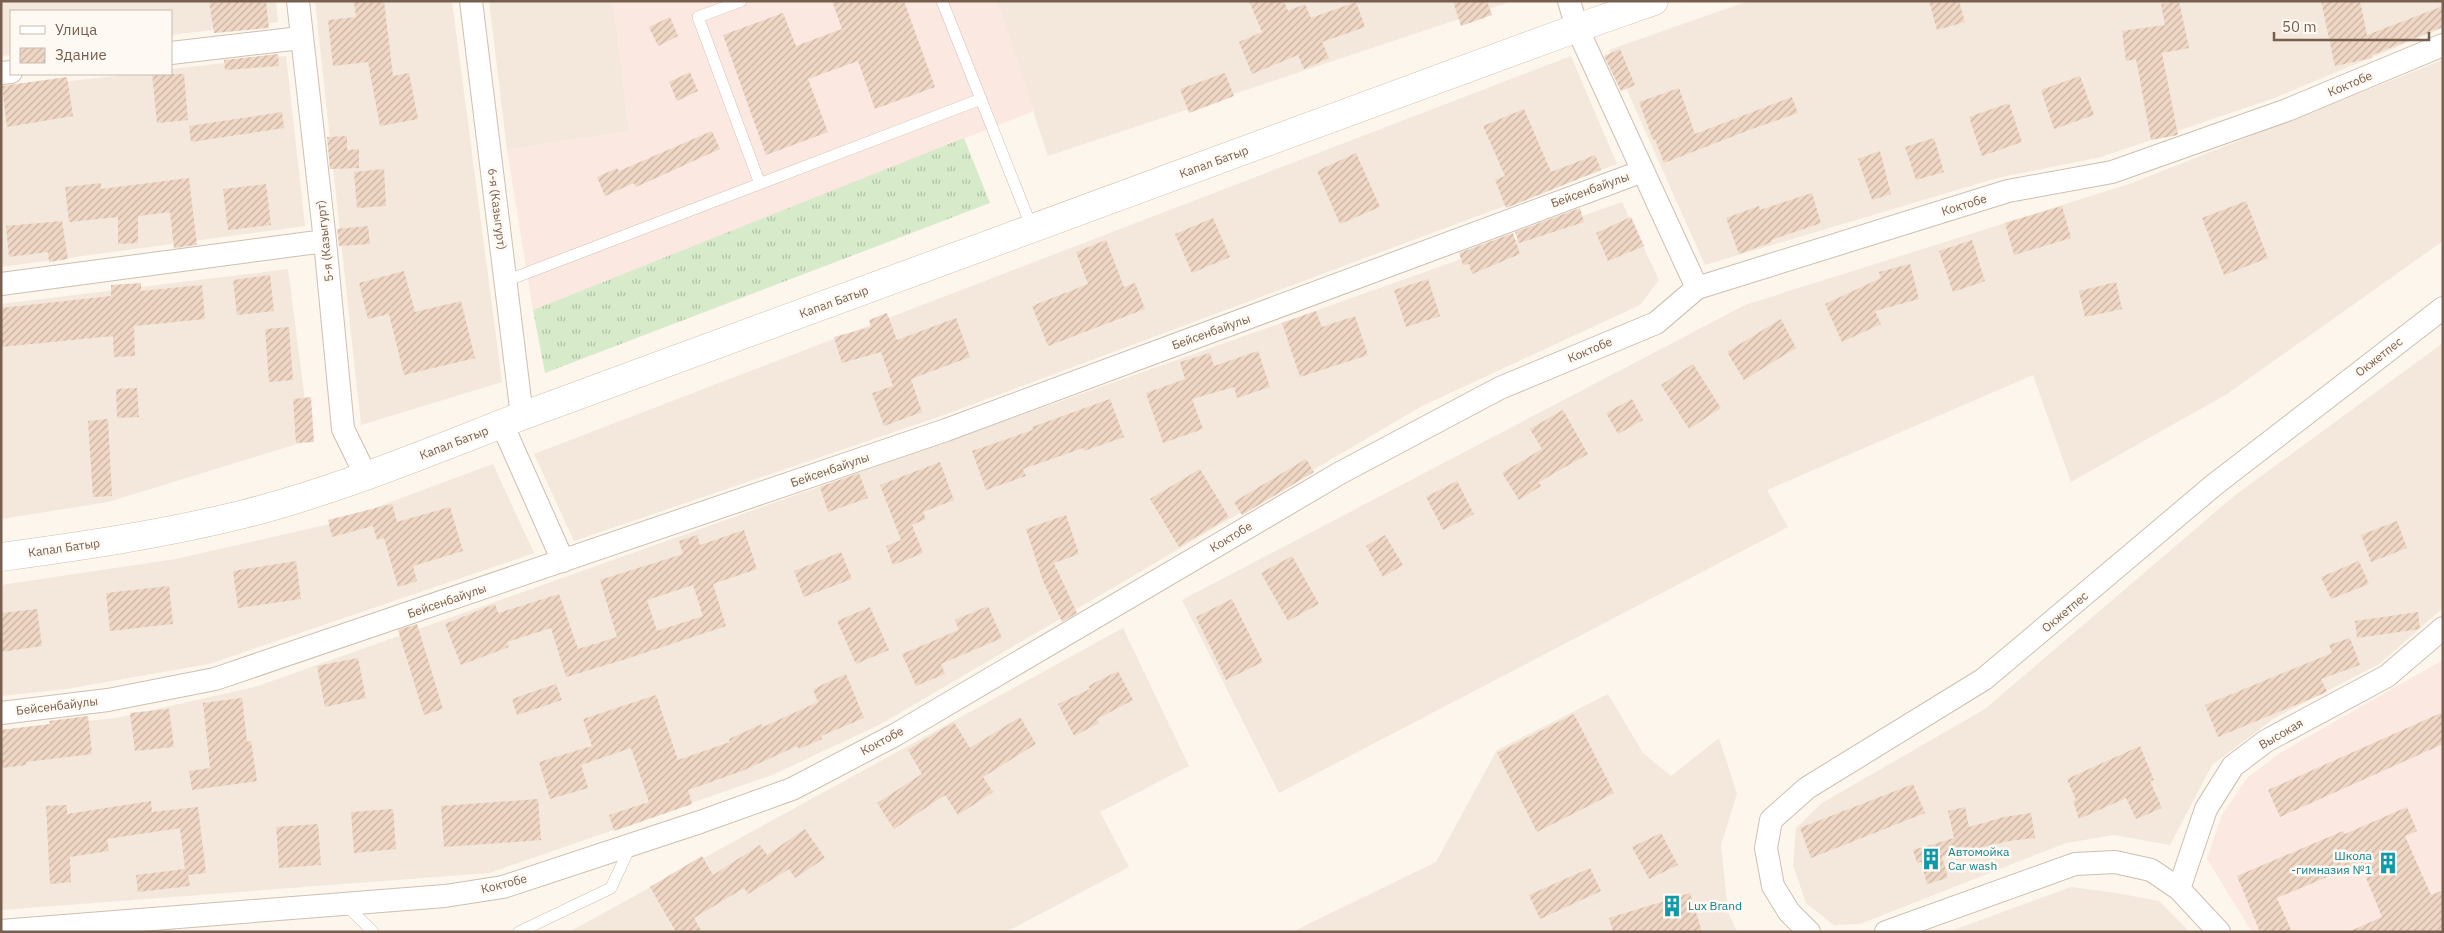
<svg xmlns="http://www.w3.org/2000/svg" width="2444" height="933" viewBox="0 0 2444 933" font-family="'IBM Plex Sans',sans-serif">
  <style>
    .residential { fill: #f3e8db }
    .commercial { fill: #fbe9e1 }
    .grass { fill: url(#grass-tufts) }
    .building { fill: url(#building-hatch); fill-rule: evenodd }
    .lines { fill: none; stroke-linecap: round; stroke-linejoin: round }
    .service-casing { stroke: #cebfb1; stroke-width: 12 }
    .minor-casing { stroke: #cebfb1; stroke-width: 24 }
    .secondary-casing { stroke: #d1bfaf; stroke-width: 29 }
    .service { stroke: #fff; stroke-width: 11 }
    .minor { stroke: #fff; stroke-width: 22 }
    .secondary { stroke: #fff; stroke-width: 28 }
    .labels { text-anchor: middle; stroke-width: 5; stroke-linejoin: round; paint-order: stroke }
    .street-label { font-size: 12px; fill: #775e4f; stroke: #fefaf3 }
    .culture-label { font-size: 12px; fill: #0d838f; stroke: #fefaf3; text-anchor: start }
  </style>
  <defs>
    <pattern id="grass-tufts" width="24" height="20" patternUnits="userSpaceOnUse" patternTransform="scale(1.25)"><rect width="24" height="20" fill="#d7eaca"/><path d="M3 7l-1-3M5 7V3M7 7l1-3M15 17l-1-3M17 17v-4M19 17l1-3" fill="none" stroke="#b3c1a6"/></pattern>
    <pattern id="building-hatch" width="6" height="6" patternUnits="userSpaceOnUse" patternTransform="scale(1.25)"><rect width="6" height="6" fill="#f0d7c5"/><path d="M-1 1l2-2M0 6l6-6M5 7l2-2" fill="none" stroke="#c7b2a2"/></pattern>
  </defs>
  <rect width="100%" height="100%" fill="#fcf6ec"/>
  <!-- residential -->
  <path class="residential" d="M1 1H276L278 22 171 35V11H11V55L1 56Z
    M315 1H452L502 382 361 425Z
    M489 1H613L629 131 507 150Z
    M997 1H1513L1048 156Z
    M1748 1H2443V28L2274 98 2101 157 1997 178 1705 265 1609 50Z
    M286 56 305 226 1 267V89L133 74H171V69Z
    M1571 56 1617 164 944 415 574 541 534 454Z
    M2443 60V241L2227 394 2071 482 2033 375 1767 490 1788 527 1279 793 1182 600 1745 305 2132 183Z
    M1622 202 1659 280 1640 305 1422 406 881 724 772 775 489 873 1 910V730L116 718 255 687Z
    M288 269 310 440 108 502 1 519V304Z
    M2443 343V608L2379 664 2273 719 2212 765 2170 845 2114 835 2066 843 1860 924 1834 925 1806 903 1793 865 1796 828 1822 803 1985 709 2234 496Z
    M493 464 534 553 209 664 66 689 1 696V585L176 559 334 523Z
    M1123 628 1189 766 1100 812 1129 867 1006 932H569Z
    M1608 694 1643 753 1671 776 1719 738 1737 794 1721 845 1728 912 1737 932H1292L1436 862 1497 750Z
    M2071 887 2116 893 2159 901 2190 932H1948Z"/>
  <!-- commercial -->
  <path class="commercial" d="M613 1H997L1034 111 533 310 507 150 629 131Z
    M2443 660V932H2252L2207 859 2222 815 2247 778 2280 753Z"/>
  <!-- grass -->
  <path class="grass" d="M964 138 990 203 545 373 533 310Z"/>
  <!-- building -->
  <path class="building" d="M209 1H266L269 28 214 33Z
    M354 1H384L393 76 409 73 418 119 380 126 368 62 333 66 328 20 356 17Z
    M832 1H904L935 87 875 109 858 61 808 79 828 132 766 155 723 35 783 13 796 46 842 29Z
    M1249 1H1284L1288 11 1305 4 1311 18 1356 2 1365 27 1322 42 1329 58 1304 69 1298 55 1252 74 1239 42 1262 32Z
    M1453 1H1487L1492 15 1461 26Z
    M1929 1H1959L1965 22 1937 30Z
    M2179 1 2189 48 2162 53 2178 135 2151 140 2136 59 2126 61 2122 31 2165 25 2161 4Z
    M2321 1H2360L2367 35 2443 6V27L2372 55V58L2335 66Z
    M670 17 678 36 658 46 649 27Z
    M1620 49 1635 85 1621 91 1604 56Z
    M278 54 279 66 225 70 224 60Z
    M690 72 698 91 677 101 669 82Z
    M1225 73 1234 96 1189 113 1180 89Z
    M152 74H184L188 120 157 123Z
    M2080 76 2094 115 2054 129 2041 90Z
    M67 77 73 116 7 127 2 86Z
    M1679 88 1695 134 1792 97 1798 113 1749 130 1664 163 1655 139 1653 140 1639 102Z
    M2009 103 2022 142 1982 156 1969 117Z
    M1524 109 1551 172 1595 155 1601 170 1506 208 1495 180 1505 176 1483 126Z
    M282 112 284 128 191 142 189 126Z
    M712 131 720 149 636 187 634 183 605 196 597 177 617 168 619 171Z
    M347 136V150L359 149V168L330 169 327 137Z
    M1934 138 1944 172 1916 180 1905 147Z
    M1880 151 1891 194 1872 200 1858 159Z
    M1356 153 1380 207 1340 224 1317 171Z
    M384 169 386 206 357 208 354 172Z
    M189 178 197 245 174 248 170 212 138 216V243L118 244V217L69 222 65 187 101 183V189Z
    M266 184 271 225 228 230 223 189Z
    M1812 193 1821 223 1771 240 1772 242 1739 254 1726 218 1759 206 1760 210Z
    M2246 201 2268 258 2224 275 2202 218Z
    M2062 206 2071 238 2014 255 2005 223Z
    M1580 208 1584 222 1519 243 1515 232Z
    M1631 217 1644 246 1608 261 1596 233Z
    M1213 218 1230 257 1192 273 1175 234Z
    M62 221 68 259 49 262 48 252 9 257 6 226Z
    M368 226 370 244 339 246 337 229Z
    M1513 233 1520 254 1472 274 1469 264 1463 265 1459 253Z
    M1106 240 1124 287 1135 283 1145 309 1048 346 1032 306 1088 284 1076 252Z
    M1972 240 1985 281 1953 292 1939 251Z
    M1910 264 1919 299 1875 311 1881 324 1842 342 1825 304 1881 278 1879 272Z
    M404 271 415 312 461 301 475 358 404 375 389 314 368 319 359 283Z
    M270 275 274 311 237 315 233 280Z
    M1428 279 1440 316 1406 327 1394 290Z
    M2116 282 2122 309 2085 317 2079 291Z
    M141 283V291L202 285 205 319 134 326 135 356 114 357 113 336 1 347V308L111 296V285Z
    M1316 311 1322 327 1355 316 1368 355 1300 377 1282 323Z
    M887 313 897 340 956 318 970 357 911 379 922 412 884 426 872 393 893 386 881 352 842 363 834 337 871 327 869 320Z
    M1781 319 1796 348 1744 380 1727 352Z
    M289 327 293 380 269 382 265 329Z
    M1258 351 1270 387 1237 398 1234 387 1192 399 1203 429 1163 443 1146 393 1185 379 1180 362 1210 353 1214 366Z
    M1693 364 1721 408 1689 429 1661 385Z
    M137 388 139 417 117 418 116 389Z
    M311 397 314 442 296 443 293 399Z
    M1110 399 1124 437 1084 451 1083 448 1023 469 1026 476 986 490 972 451 1033 430 1032 427Z
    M1632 399 1643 420 1618 434 1606 413Z
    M1563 410 1588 454 1539 482 1541 486 1519 500 1502 473 1542 449 1530 429Z
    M108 419 112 496 93 497 88 421Z
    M1306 459 1314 472 1242 515 1234 502Z
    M940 462 954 500 923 512 926 519 912 525 923 553 893 565 886 546 901 540 880 485Z
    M1200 469 1229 517 1179 547 1150 499Z
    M859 473 868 498 828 512 820 487Z
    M1457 481 1474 514 1443 530 1426 497Z
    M392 504 397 522 450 507 463 551 413 566 417 581 398 587 384 538 377 540 373 526 332 537 328 520Z
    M1066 515 1079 554 1054 563 1077 613 1062 622 1043 581 1026 529Z
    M2397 521 2407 548 2371 562 2361 535Z
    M744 530 757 569 713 584 726 626 626 659 566 677 551 628 507 642 509 647 461 665 445 624 495 604 498 613 559 594 578 649 617 637 600 580 683 554 679 541 697 535 700 545ZM693 585 703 616 657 631 647 600Z
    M1385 535 1403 565 1383 577 1366 546Z
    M841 552 852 579 804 597 794 571Z
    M1292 556 1319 604 1288 621 1261 573Z
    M296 561 301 599 238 608 233 571Z
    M2359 561 2369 584 2331 599 2321 577Z
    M169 586 173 624 110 631 106 593Z
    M1232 599 1263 662 1226 680 1196 617Z
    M988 606 1002 638 941 664 945 674 916 686 902 654 959 630 955 620Z
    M870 607 889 650 856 664 837 621Z
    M37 609 42 646 1 652V613Z
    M2418 612 2420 629 2357 638 2355 621Z
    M417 624 443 709 424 715 398 630Z
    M2350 638 2360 665 2321 679 2327 692 2218 737 2205 705 2332 653 2329 645Z
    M358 658 366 698 325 707 317 666Z
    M1118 671 1133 700 1097 719 1099 723 1074 736 1058 704 1090 689 1088 686Z
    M846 674 864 718 821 736 822 739 799 749 797 746 742 771 688 790 692 804 614 831 609 815 649 802 631 748 581 765 588 788 550 799 539 762 592 746 583 719 656 695 678 760 730 742 729 739 762 724 763 727 818 702 813 689Z
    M556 684 562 700 517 715 512 699Z
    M242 698 247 742 251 741 257 781 192 790 189 771 210 768 203 703Z
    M169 709 174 747 135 751 130 713Z
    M2443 712V744L2280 817 2268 790Z
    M1574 714 1614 793 1537 832 1497 753Z
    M88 716 92 754 26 762 27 765 1 768V730L50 724 49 721Z
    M1020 717 1036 744 983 777 993 792 958 815 945 795 894 829 877 803 922 774 908 750 954 722 970 748Z
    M2140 746 2154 780 2150 781 2162 808 2136 819 2126 798 2079 819 2073 801 2076 800 2067 779Z
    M1913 784 1925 813 1811 858 1800 828Z
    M538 799 541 840 444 847 441 806Z
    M151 801 152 812 198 807 206 873 188 875 190 886 138 892 136 875 185 869 180 828 107 839 109 851 70 857 71 882 50 884 46 806 67 805V814Z
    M1965 807 1969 827 2004 817 2031 813 2035 838 2009 841 1942 857 1948 878 1927 884 1921 862 1917 863 1913 850 1954 838 1948 811Z
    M2407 807 2417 831 2405 836 2431 895 2443 890V932H2348L2382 917 2360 863 2277 898 2292 932H2260L2237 876 2343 831 2345 834Z
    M393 809 396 849 354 853 351 812Z
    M318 824 321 865 279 868 276 827Z
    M805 829 825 858 795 878 789 869 748 894 744 888 694 918 702 932H676L650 887 702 856 713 875 760 845 767 855Z
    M1661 833 1678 865 1649 879 1632 847Z
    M1590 868 1601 891 1540 919 1529 895Z
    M1690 893 1702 932H1613L1609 918Z"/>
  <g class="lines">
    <!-- service casing -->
    <g class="service-casing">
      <path id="service" d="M741 1 698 17 760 184
        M942 1 1032 228
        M506 281 981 99
        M346 905 373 932
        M519 932 611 888 630 847"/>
    </g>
    <!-- minor casing -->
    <g class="minor-casing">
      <path id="minor" d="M298 1 325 241 343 429 366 476
        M471 1 522 416
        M1569 1 1577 28 1697 288
        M171 53 301 38
        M1 73 11 72
        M1 284 325 241
        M502 424 563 561
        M1 713 108 700 215 679 946 430 1643 171
        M2179 889 2206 809 2233 766 2266 741 2387 676 2443 628
        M1 931 445 896 503 887 700 822 792 789 895 735 1340 473 1500 388 1656 323 1697 288 2008 191 2112 172 2287 110 2443 45
        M1809 932 1789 912 1773 886 1766 848 1771 820 1807 788 1984 679 2214 485 2443 308
        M1886 932 2075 864 2115 862 2151 870 2179 889 2219 932"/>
    </g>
    <!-- secondary casing -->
    <g class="secondary-casing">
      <path id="secondary" d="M1 557C83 546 164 534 244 514 339 490 431 451 522 416L1577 28 1654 1"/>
    </g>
    <!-- service -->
    <use href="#service" class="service"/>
    <!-- minor -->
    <use href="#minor" class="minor"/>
    <!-- secondary -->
    <use href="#secondary" class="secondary"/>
  </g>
  <!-- icons -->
  <defs>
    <g id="building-bare" transform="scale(1.725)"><path d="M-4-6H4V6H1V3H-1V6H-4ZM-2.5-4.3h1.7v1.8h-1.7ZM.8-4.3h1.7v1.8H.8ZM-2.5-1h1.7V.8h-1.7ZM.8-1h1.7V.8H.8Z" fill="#0f9aa8" stroke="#fefaf3" stroke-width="2.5" paint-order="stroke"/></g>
  </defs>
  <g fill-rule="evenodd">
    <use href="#building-bare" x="1931" y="859"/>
    <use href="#building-bare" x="2388" y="863"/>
    <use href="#building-bare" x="1672" y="906"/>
  </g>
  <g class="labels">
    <!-- street labels -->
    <g class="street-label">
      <text transform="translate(2350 84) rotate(-23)" y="4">Коктобе</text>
      <text transform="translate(1214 162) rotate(-20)" y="4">Капал Батыр</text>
      <text transform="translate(1590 190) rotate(-20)" y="4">Бейсенбайулы</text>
      <text transform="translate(1964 205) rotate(-17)" y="4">Коктобе</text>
      <text transform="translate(497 209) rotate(83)" y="4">6-я (Казыгурт)</text>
      <text transform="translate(325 241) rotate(-96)" y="4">5-я (Казыгурт)</text>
      <text transform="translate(834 302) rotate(-20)" y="4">Капал Батыр</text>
      <text transform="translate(1211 332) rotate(-20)" y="4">Бейсенбайулы</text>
      <text transform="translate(1590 350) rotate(-23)" y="4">Коктобе</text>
      <text transform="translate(2379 357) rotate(-38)" y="4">Окжетпес</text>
      <text transform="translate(454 443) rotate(-21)" y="4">Капал Батыр</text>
      <text transform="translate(830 470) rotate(-19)" y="4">Бейсенбайулы</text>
      <text transform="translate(1231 537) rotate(-31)" y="4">Коктобе</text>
      <text transform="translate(64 548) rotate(-8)" y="4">Капал Батыр</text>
      <text transform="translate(447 601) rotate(-19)" y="4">Бейсенбайулы</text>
      <text transform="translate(2065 612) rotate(-40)" y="4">Окжетпес</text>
      <text transform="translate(57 706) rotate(-7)" y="4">Бейсенбайулы</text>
      <text transform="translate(2281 734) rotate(-30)" y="4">Высокая</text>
      <text transform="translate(882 741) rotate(-28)" y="4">Коктобе</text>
      <text transform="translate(504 884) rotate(-14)" y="4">Коктобе</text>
    </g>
    <!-- culture labels -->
    <g class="culture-label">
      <text x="1948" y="856">Автомойка<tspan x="1948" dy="14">Car wash</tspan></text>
      <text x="2372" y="860" text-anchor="end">Школа<tspan x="2372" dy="14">-гимназия №1</tspan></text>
      <text x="1688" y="910">Lux Brand</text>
    </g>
  </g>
  <!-- border -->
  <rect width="2444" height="933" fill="none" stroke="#775e4f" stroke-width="5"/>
  <!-- legend -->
  <rect x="10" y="10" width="162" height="65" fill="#fefaf3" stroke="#c8bcb1"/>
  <rect x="20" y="26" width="25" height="8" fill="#ffffff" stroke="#c8bcb1"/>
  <text x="55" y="35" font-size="15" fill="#775e4f">Улица</text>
  <rect x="20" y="48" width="25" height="15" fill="url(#building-hatch)" stroke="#c8bcb1"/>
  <text x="55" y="60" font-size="15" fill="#775e4f">Здание</text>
  <!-- scale -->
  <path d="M2274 32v8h155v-8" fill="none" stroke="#775e4f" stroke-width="2.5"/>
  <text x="2282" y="32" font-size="15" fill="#775e4f" stroke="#fefaf3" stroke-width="4" paint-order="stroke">50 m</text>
</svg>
